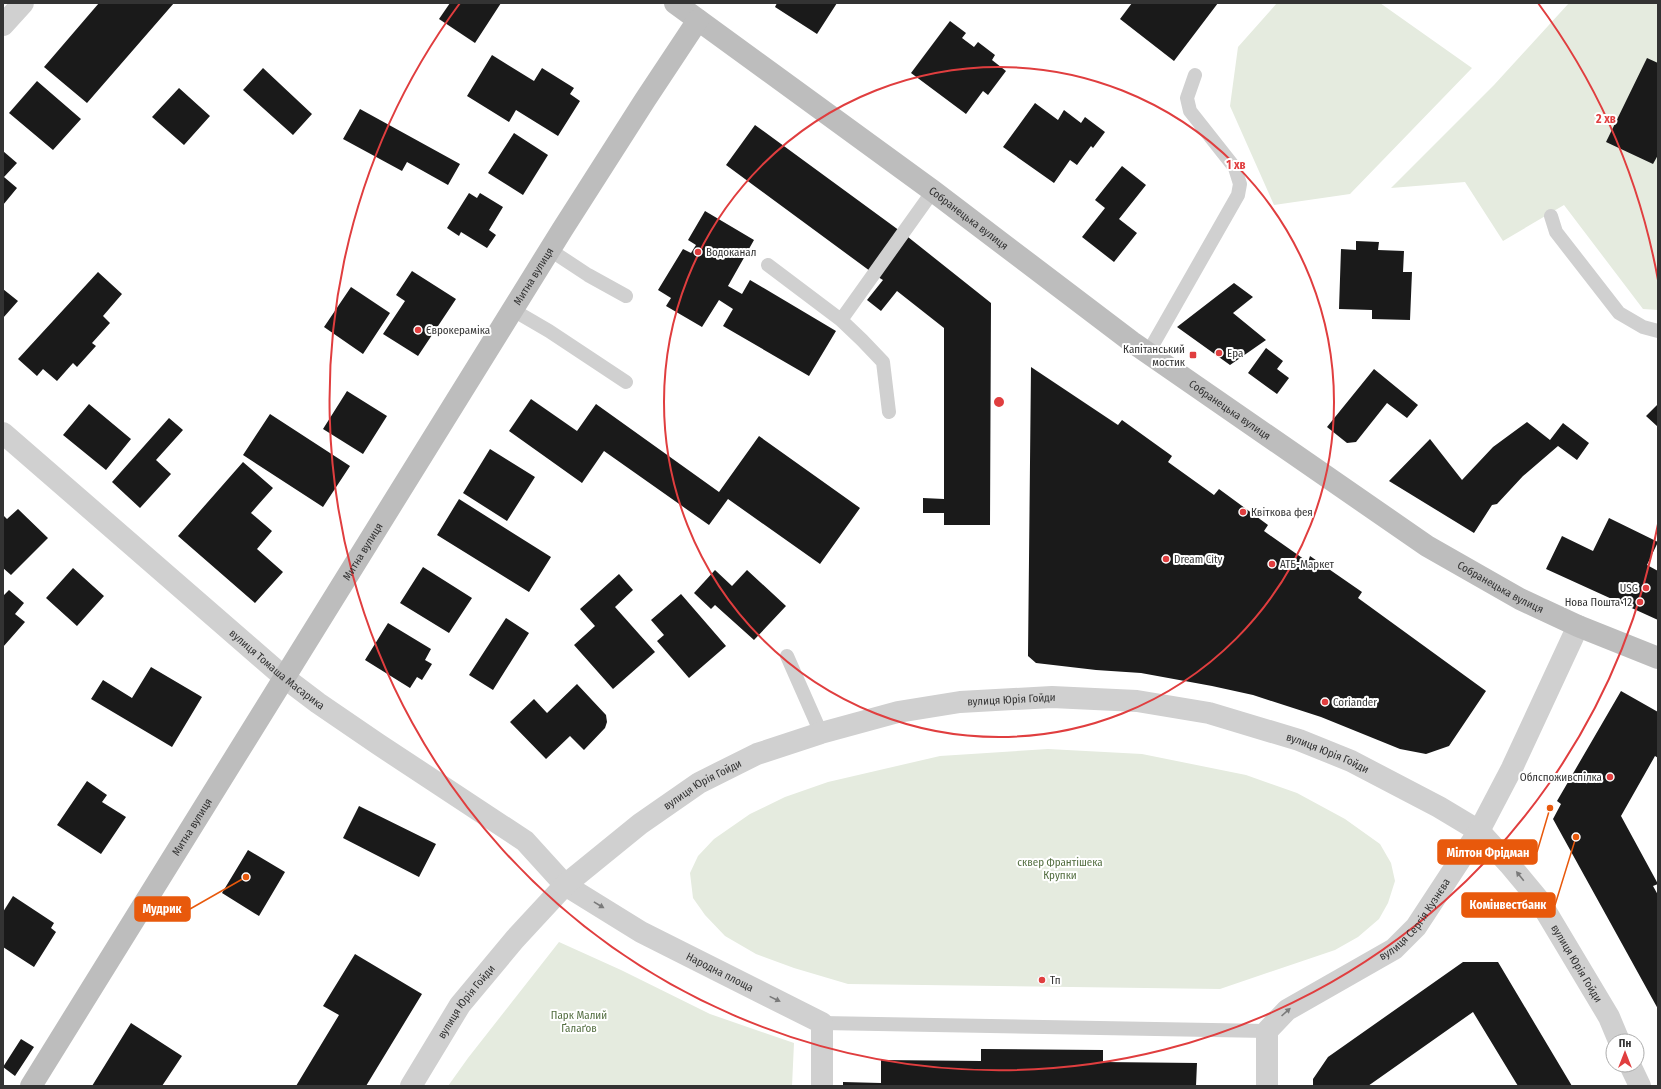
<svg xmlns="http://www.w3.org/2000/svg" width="1661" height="1089" viewBox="0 0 1661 1089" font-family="'Fira Sans Condensed',sans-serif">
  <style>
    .green { fill: #e5ebdf }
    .building { fill: #1a1a1a }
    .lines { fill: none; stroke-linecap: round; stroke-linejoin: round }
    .lane { stroke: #d0d0d0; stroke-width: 14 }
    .street { stroke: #d0d0d0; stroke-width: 22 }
    .secondary { stroke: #bdbdbd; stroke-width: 22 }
    .oneway { fill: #7a7a7a }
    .ring { fill: none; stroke: #e03e3f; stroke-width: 2 }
    .poi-dot { fill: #e03e3f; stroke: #fff; stroke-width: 1.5 }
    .labels { text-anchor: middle; stroke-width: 4; stroke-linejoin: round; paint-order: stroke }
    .street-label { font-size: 11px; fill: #333; stroke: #fff }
    .poi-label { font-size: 11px; fill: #333; stroke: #fff; text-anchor: start }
    .park-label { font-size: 11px; fill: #536e40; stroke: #fff }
    .centre { fill: #e03e3f; stroke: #fff; stroke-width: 2 }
    .ring-label { font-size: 12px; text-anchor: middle; font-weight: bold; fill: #e03e3f; stroke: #fff; stroke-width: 4; stroke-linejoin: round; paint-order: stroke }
    .leader { fill: none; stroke: #e8590c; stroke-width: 1.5 }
    .callout-dot { fill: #e8590c; stroke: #fff; stroke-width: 1.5 }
    .callout { fill: #e8590c; stroke: #e8590c; stroke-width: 1.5 }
    .callout-label { font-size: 12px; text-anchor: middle; font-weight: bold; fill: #fff }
  </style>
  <rect width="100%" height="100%" fill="#fff"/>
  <!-- green -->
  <path class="green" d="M1277 3H1380L1472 68 1350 194 1274 205 1230 106 1238 47Z
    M1569 3H1658V310L1643 309 1564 205 1503 241 1465 182 1391 188 1494 85Z
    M1048 749 1142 754 1246 775 1297 793 1345 819 1380 844 1391 863 1395 881 1388 903 1379 919 1358 937 1335 950 1220 989 848 984 794 968 756 954 725 936 705 915 693 898 690 873 698 856 714 839 750 814 785 797 828 782 940 756Z
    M559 942 621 970 710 1014 794 1043 792 1086H448L468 1058Z"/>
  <!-- building -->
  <path class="building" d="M99 3H174L87 103 44 67Z
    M450 3H501L475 43 439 19Z
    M777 3H837L817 34 775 7Z
    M1132 3H1218L1174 61 1120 19Z
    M950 21 966 33 962 38 974 47 978 42 995 55 992 60 1006 71 988 95 983 91 966 114 911 73Z
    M492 55 534 81 542 68 574 88 570 94 580 101 558 136 516 110 509 122 467 96Z
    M1647 58 1658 63V155L1653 164 1606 142Z
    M263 68 312 114 293 135 243 90Z
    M37 81 81 119 53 150 9 113Z
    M179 88 210 116 184 145 152 117Z
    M1035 103 1058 120 1064 110 1081 123 1085 117 1105 132 1093 148 1091 146 1077 165 1070 160 1054 183 1003 147Z
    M360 109 460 164 448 185 407 162 402 171 343 139Z
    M755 125 900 231 870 271 726 165Z
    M514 133 548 155 523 195 488 173Z
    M3 151 17 163 4 177 17 188 3 205Z
    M1122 166 1146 185 1119 219 1137 233 1114 262 1082 237 1105 208 1095 200Z
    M469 193 477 198 480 193 503 207 489 230 496 235 487 248 461 232 459 236 447 228Z
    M705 211 754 240 728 286 742 294 750 280 836 331 809 376 723 326 733 309 719 300 702 327 666 306 671 298 658 290 683 249 691 253 696 245 688 240Z
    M908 237 991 303 990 525H944V513H923V498L944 499V328L897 291 881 311 867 300 883 280 878 277Z
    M1356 241 1379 242 1378 250 1404 251 1403 272H1412L1410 320 1372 319V310L1339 309 1341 249 1356 250Z
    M412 271 456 299 418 356 383 334 405 301 396 295Z
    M98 272 122 294 103 316 110 323 92 343 96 346 77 367 73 363 57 381 43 369 37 376 18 359Z
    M1234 283 1253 297 1233 313 1266 340 1230 365 1177 327Z
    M351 287 390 313 363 354 324 327Z
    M3 289 18 301 3 318Z
    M1266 348 1283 361 1277 369 1289 378 1277 394 1248 373Z
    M1031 367 1118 425 1122 420 1172 456 1168 462 1214 495 1219 489 1268 525 1264 531 1308 562 1310 556 1362 592 1358 598 1486 691 1449 746 1426 754 1400 749 1321 717 1253 695 1212 686 1141 673 1096 670 1036 663 1028 656Z
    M1374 369 1418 405 1407 418 1387 403 1356 442 1347 443 1327 427Z
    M347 391 387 416 363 454 323 429Z
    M531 399 577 431 596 404 719 492 759 436 860 508 820 564 728 499 709 525 604 451 582 483 509 431Z
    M89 404 131 439 106 470 63 435Z
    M1658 404V427L1646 416Z
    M270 414 350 466 323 507 243 455Z
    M169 418 183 430 156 460 171 474 140 508 112 482Z
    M1527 422 1550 440 1563 423 1589 443 1577 460 1558 446 1523 476 1497 504 1492 505 1474 533 1389 481 1430 439 1462 480 1493 447Z
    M490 449 535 477 507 521 463 493Z
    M243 462 273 488 251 513 272 531 257 549 283 572 255 603 178 536Z
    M459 499 551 557 529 592 437 535Z
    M18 509 48 538 11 575 3 568V517L4 516 7 519Z
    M1609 518 1658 542 1647 565 1658 571V620L1546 569 1562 536 1593 551Z
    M423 567 472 598 449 633 400 603Z
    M73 568 104 596 77 626 46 598Z
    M715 570 732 586 747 570 786 606 754 640 715 605 711 609 694 593Z
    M619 574 633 590 615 607 655 652 613 689 574 645 595 626 580 609Z
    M9 590 24 603 15 614 25 622 3 647V596Z
    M681 594 726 646 689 678 657 641 664 635 651 620Z
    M506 618 529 633 493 690 469 675Z
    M388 623 431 649 425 660 432 664 422 680 417 677 410 688 365 660Z
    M151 667 202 697 172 747 91 699 103 680 132 698Z
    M577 684 606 715 607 722 605 728 584 750 570 736 546 759 510 722 534 699 547 713Z
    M1621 691 1658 712V758L1655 756 1621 816 1658 884 1653 886 1658 895V1009L1553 819 1561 804 1557 801Z
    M87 781 107 795 102 802 126 817 101 854 57 825Z
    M359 806 436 844 419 877 343 838Z
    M248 850 285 872 259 916 222 893Z
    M13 896 54 923 51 928 56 932 34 967 3 947V912Z
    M355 954 422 994 366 1086H296L339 1015 323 1006Z
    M1463 962H1498L1572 1086H1518L1473 1012 1368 1086H1313V1079L1328 1057Z
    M1039 976H1045V983H1039Z
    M131 1023 182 1056 162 1086H92Z
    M21 1039 34 1047 15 1076 3 1067Z
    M981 1049 1103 1050V1062L1197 1063 1196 1086H843V1082L881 1083V1060L981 1061Z"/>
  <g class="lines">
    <!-- lane -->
    <path class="lane" d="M1551 216 1556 232 1619 313 1643 327 1658 331
      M550 250 588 275 626 296
      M768 265 841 320 862 340 883 362 889 412
      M513 310 549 331 626 382
      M841 320 933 191
      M1148 353 1238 195 1240 184 1235 168 1190 111 1187 98 1195 75
      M787 656 821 733
      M822 1023 1267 1031"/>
    <!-- street -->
    <g class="street">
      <path d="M3 25 23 3"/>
      <path id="s1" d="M3 433 285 678 318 703 378 744 525 841 565 885 641 932 822 1023V1086"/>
      <path d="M1630 1065 1640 1086"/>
      <path id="s2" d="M411 1086 460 1005 515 939 565 885 640 824 699 783 757 754 821 733 898 712 960 702 1052 697 1137 701 1209 713 1299 740 1351 761 1439 807 1479 831 1509 864 1539 900 1609 1017 1619 1041"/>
      <path id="s3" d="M1267 1086V1031L1287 1010 1394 949 1416 927 1479 831 1512 768 1578 626"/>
    </g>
    <!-- secondary -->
    <g class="secondary">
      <path id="s4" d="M675 3 933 191 1132 342 1427 546 1520 599 1578 626 1658 658"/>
      <path id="s5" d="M31 1086 562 230 645 100 698 20"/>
    </g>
  </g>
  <!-- one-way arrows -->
  <defs><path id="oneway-solid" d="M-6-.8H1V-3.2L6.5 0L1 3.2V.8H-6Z"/></defs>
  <g class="oneway">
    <use href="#oneway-solid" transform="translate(1520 876) rotate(-129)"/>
    <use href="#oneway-solid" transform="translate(599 905) rotate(31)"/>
    <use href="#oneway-solid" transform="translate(775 999) rotate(26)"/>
    <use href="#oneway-solid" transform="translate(1286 1012) rotate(-42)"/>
  </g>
  <!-- distance rings -->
  <g class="ring">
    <circle cx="999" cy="402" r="335"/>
    <path d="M1658 524A670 670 0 1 1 460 3M1538 3A670 670 0 0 1 1658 280"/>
  </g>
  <!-- markers -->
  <g class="poi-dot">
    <circle cx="698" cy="252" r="4"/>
    <circle cx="418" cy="330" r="4"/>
    <circle cx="1219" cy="353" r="4"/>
    <rect x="1189" y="351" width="8" height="8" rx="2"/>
    <circle cx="1243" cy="512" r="4"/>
    <circle cx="1166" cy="559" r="4"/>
    <circle cx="1272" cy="564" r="4"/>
    <circle cx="1646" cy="588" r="4"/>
    <circle cx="1640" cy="602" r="4"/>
    <circle cx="1325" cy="702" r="4"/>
    <circle cx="1610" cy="777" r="4"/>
    <circle cx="1042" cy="980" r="4"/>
  </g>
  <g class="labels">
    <!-- street labels -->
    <g class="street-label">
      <text dy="4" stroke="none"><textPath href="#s4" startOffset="364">Собранецька вулиця</textPath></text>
      <text dy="4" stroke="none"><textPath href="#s5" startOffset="953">Митна вулиця</textPath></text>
      <text dy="4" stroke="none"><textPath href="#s4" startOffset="688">Собранецька вулиця</textPath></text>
      <text dy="4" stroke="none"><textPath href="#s5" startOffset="629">Митна вулиця</textPath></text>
      <text dy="4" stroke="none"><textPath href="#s4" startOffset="1012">Собранецька вулиця</textPath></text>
      <text dy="4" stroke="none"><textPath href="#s1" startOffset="362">вулиця Томаша Масарика</textPath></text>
      <text dy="4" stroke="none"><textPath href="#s2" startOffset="749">вулиця Юрія Гойди</textPath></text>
      <text dy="4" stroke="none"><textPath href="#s2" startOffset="1073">вулиця Юрія Гойди</textPath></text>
      <text dy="4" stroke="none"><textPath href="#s2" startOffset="425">вулиця Юрія Гойди</textPath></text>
      <text dy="4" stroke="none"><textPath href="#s5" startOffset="305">Митна вулиця</textPath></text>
      <text dy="4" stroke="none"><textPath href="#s3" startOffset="243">вулиця Сергія Кузнєва</textPath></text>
      <text dy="4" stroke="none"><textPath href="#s2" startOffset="1409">вулиця Юрія Гойди</textPath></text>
      <text dy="4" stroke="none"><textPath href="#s1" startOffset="901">Народна площа</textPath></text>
      <text dy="4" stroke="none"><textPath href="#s2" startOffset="101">вулиця Юрія Гойди</textPath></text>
    </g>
    <!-- poi labels -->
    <g class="poi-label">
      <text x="706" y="256">Водоканал</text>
      <text x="426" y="334">Єврокераміка</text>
      <text x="1185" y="353" text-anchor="end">Капітанський<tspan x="1185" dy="13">мостик</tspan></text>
      <text x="1227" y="357">Ера</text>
      <text x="1251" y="516">Квіткова фея</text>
      <text x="1174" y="563">Dream City</text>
      <text x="1280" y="568">АТБ-Маркет</text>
      <text x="1638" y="592" text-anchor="end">USG</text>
      <text x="1632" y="606" text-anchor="end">Нова Пошта 12</text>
      <text x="1333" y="706">Coriander</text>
      <text x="1602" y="781" text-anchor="end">Облспоживспілка</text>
      <text x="1050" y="984">Тп</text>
    </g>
    <!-- park labels -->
    <g class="park-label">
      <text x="1060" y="866">сквер Франтішека<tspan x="1060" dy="13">Крупки</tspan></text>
      <text x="579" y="1019">Парк Малий<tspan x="579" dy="13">Ґалаґов</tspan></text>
    </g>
  </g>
  <circle cx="999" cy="402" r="6" class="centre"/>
  <g class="ring-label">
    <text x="1606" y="123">2 хв</text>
    <text x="1236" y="169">1 хв</text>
  </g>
  <!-- callouts -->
  <path class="leader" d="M1550 808L1537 852M1576 837L1555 905M246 877L190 909"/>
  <g class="callout-dot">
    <circle cx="1550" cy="808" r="4"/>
    <circle cx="1576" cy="837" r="4"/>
    <circle cx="246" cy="877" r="4"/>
  </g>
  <g class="callout">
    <rect x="1438" y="840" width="99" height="24" rx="4"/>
    <rect x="1462" y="893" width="93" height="24" rx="4"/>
    <rect x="135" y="897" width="55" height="24" rx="4"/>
  </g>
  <g class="callout-label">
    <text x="1488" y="857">Мілтон Фрідман</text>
    <text x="1508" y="909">Комінвестбанк</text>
    <text x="162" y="913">Мудрик</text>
  </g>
  <!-- border -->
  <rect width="1661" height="1089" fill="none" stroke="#333333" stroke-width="8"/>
  <!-- north arrow -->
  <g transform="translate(1625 1053)"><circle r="19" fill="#ffffff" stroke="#adadad"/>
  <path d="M0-3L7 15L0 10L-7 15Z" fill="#e03e3f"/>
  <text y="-6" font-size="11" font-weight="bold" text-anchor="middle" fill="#333333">Пн</text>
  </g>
</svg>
